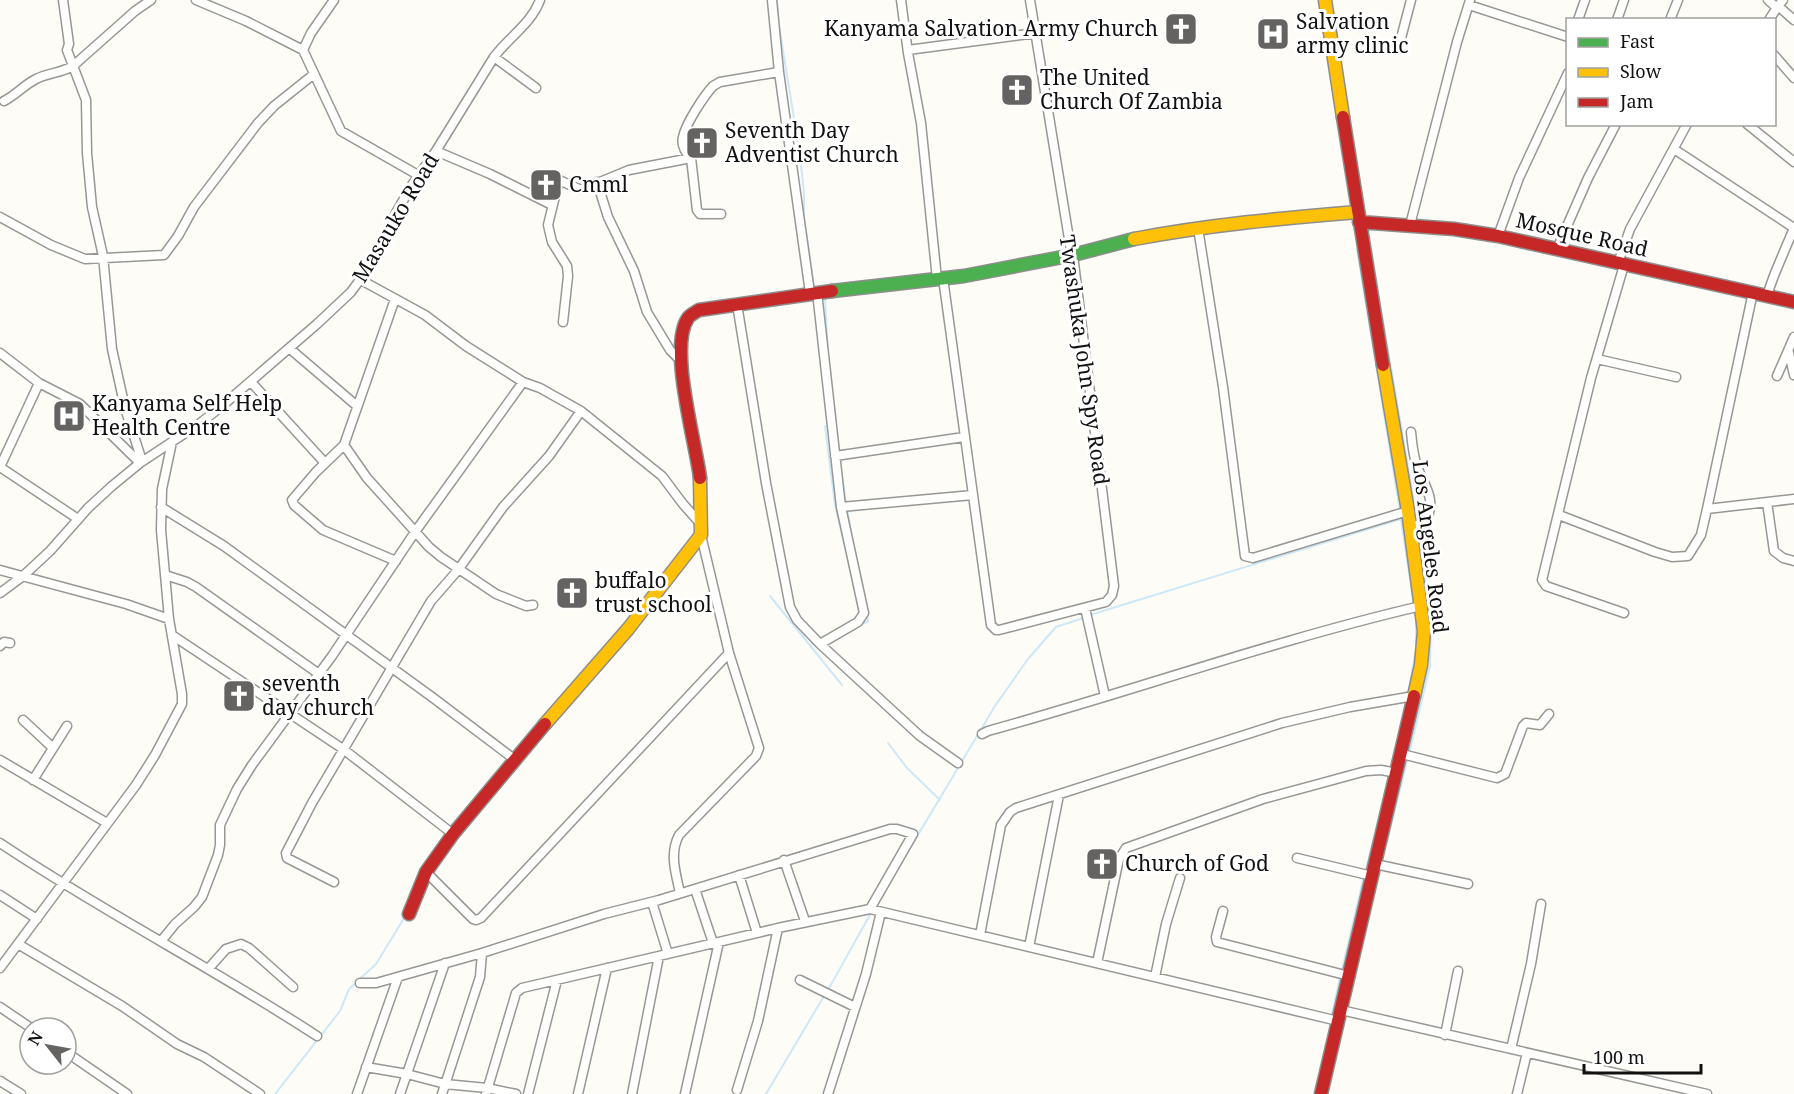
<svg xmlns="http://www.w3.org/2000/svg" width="1794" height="1094" viewBox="0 0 1794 1094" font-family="'Noto Serif',serif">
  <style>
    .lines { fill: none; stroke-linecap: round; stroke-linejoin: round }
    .stream { stroke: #cde8f7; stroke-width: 2 }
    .street-casing { stroke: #979795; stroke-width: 11 }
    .fast-casing { stroke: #8e8d8b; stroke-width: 15 }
    .slow-casing { stroke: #8e8d8b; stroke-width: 15 }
    .jam-casing { stroke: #8e8d8b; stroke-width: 15 }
    .street { stroke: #fffffe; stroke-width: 8 }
    .fast { stroke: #4caf50; stroke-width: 12 }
    .slow { stroke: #ffc107; stroke-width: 12 }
    .jam { stroke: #c62828; stroke-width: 12 }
    .labels { text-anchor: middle; stroke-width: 6; stroke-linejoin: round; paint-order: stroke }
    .poi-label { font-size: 21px; fill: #111; stroke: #fff; text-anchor: start }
    .street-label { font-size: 21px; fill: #111; stroke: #fff }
  </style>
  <rect width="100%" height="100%" fill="#fdfcf7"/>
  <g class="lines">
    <!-- stream -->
    <path class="stream" d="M777 0 779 26 800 155 804 193V217L814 287 882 279
      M1369 239 1417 519
      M1357 249 1400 511
      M826 295 825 297 828 358
      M825 426 835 505 852 577
      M838 444 839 450
      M840 461 846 504
      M847 509 856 559
      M1401 520 1414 605
      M770 596 842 685
      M1090 615 1401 519
      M860 625 868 621 867 615
      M1408 695 1416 649V620
      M888 743 907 768 940 800
      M1410 750 1430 666 1431 620 1418 532
      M1391 768 1407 701
      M1387 842 1407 761
      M897 870 995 706 1028 659 1056 627 1083 618
      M1365 873 1389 777
      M1342 970 1363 880
      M828 990 871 913
      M1332 1015 1340 977
      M275 1094 340 1011 349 989 376 964 406 915
      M766 1094 824 996"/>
    <!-- street casing -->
    <g class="street-casing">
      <path id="street" d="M63 0 69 44 67 50 86 100 87 153 92 207 103 256 112 349 125 408 142 461
        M196 0 246 21 303 50 341 131 418 175
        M772 0 779 72 810 293
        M901 0 908 53 921 123 937 279
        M1768 0 1777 8
        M1783 0 1778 6 1794 20
        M1469 5 1568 37
        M1578 20 1585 0
        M1617 20 1624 0
        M1670 20 1678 0
        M1769 20 1778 6
        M1400 42 1411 0
        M303 50 311 33 334 0
        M908 50 1036 33
        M1774 55 1794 78
        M494 57 536 88
        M4 101C16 95 24 85 36 79 48 73 61 73 73 66L135 11 151 0
        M1747 124 1794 162
        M1674 149 1794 228 1775 273 1767 295
        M436 151 490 174 552 205
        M597 182 608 217 634 271 647 312 670 350 681 361
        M721 214H700L697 210 691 158C685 152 681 145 683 137 686 123 704 96 713 86L720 82 779 72
        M0 217 51 245 85 259 164 255 178 236 194 207 258 123 274 106 314 74
        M1410 225 1457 42 1470 0
        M1198 228 1223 387 1245 556 1253 558 1408 511
        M1498 236 1519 178 1568 73
        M1557 249 1588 178 1616 124
        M1618 263 1630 229 1687 124
        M943 278 991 625 996 630H999L1106 602 1112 595 1114 586 1073 255 1070 245 1030 0
        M361 280 425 315 466 346 523 382 540 388 581 411 662 476 683 504 699 522
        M395 299 344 445 316 472 292 500 294 505 323 530 396 561
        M737 304 766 483 790 607 797 620 820 644 858 622 864 613 841 507 817 292
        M563 322 568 276 567 266 552 242 548 225 559 180 579 189H583L629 170 691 158
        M289 348 357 406
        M0 353 39 383 80 404 140 463
        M1789 353 1794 375
        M1597 359 1676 377
        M1777 376 1794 337
        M251 382 325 463
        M39 383 0 467 78 519
        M344 445 367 478 429 547 441 557 496 594 526 606 533 605
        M835 456 964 437
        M1767 502 1774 551 1783 558 1794 561
        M161 507 224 546 432 697 514 759
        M841 507 973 495
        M1707 509 1794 499
        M1559 515 1655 552 1672 557 1688 556 1701 535 1707 509 1753 292
        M1410 528 1426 521C1437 498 1424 486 1417 466 1413 455 1412 443 1411 432
        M0 570 126 604 169 619
        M165 575 187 582 196 587 319 674
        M0 593 23 576 50 551 88 508 112 486 140 463 199 424 222 406 317 324 351 292 370 266 397 211 412 185 436 151 494 57C509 37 531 24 540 0
        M1085 608 1105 696
        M1624 613 1546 586 1542 580 1591 378 1624 265
        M172 635 343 749 453 834
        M820 644 920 736 958 763
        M0 646 4 642 10 643
        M23 720 53 748
        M982 734 988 731C1133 691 1275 640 1421 606
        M1402 754 1497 778 1505 774 1523 726 1526 723 1540 725 1549 714
        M0 760 107 823
        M33 780 67 726
        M0 843C103 912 213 968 317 1036
        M1297 858 1372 876
        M784 860 805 921
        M1375 864 1468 884
        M426 872 473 919 476 920 481 918 729 653
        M739 875 757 933
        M334 882 287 858 286 853 312 803 431 601 458 570 503 507 549 456 581 411
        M695 889 713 943
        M680 893C676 874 669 854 679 835L756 756 759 748 729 653 701 535
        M0 895 37 919
        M652 902 668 954
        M1223 911 1216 937 1217 942 1349 976
        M980 935 1001 825 1010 812 1016 808 1282 723 1350 707 1414 696
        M162 940 175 924 194 907 202 897 218 855 220 845V825L237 789 252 765 332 656 415 532 523 382
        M18 944 122 1006 177 1044 204 1057 260 1094
        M1029 947 1059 795
        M1097 963 1119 859 1126 848 1263 799 1366 771 1381 770 1397 773
        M0 968 136 785 155 755 182 704V694L169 619 161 530 162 489 172 442
        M209 968 226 949 241 944 249 948 293 987
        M1155 977 1166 924 1180 878
        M800 980 855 1007
        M360 983H376L482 953 604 914 659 900 890 829H897L913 834 870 909
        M0 1007 31 1028
        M1341 1010 1707 1094
        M1445 1035 1458 971
        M1511 1049 1531 964 1541 904
        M66 1052 127 1094
        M366 1067 407 1074 445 1084 487 1088 516 1094
        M0 1081 21 1094
        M737 1090 758 1021 778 928
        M357 1094 398 977
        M400 1094 445 963
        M442 1094 480 977 482 953
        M486 1094 516 993 522 988 778 928 870 909 1338 1021
        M528 1094 557 980
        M578 1094 607 968
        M632 1094 659 956
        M685 1094 719 942
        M828 1094 866 974 881 912
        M1517 1094 1527 1053"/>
    </g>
    <!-- fast casing -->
    <g class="fast-casing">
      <path id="fast" d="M832 291 964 276 1073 255 1134 239"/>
    </g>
    <!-- slow casing -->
    <g class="slow-casing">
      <path id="slow" d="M1325 0 1343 117
        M1134 239C1208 225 1283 218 1358 212
        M1383 365 1408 511 1424 631 1421 665 1414 696
        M545 724 628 629 701 535 700 478"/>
    </g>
    <!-- jam casing -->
    <g class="jam-casing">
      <path id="jam" d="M1343 117 1383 365
        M1359 222 1454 229 1498 236 1794 302
        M700 478C696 443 668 347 688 318 690 315 696 312 699 310L832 291
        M409 914 426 872 453 834 545 724
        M1321 1094 1414 696"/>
    </g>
    <!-- street -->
    <use href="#street" class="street"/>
    <!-- fast -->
    <use href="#fast" class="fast"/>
    <!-- slow -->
    <use href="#slow" class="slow"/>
    <!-- jam -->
    <use href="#jam" class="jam"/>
  </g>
  <!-- icons -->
  <defs>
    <g id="church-square" transform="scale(1.725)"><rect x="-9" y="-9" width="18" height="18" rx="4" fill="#646362" stroke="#fff"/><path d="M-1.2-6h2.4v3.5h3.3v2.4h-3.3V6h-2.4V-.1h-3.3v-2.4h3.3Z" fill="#fff"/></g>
    <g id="hospital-square" transform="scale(1.725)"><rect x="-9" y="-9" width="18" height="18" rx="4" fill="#646362" stroke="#fff"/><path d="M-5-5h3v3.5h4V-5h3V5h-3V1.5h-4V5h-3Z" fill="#fff"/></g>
  </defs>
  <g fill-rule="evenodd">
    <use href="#church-square" x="1181" y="29"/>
    <use href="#hospital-square" x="1273" y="34"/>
    <use href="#church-square" x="1017" y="90"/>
    <use href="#church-square" x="702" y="143"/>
    <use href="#church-square" x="546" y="185"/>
    <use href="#hospital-square" x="69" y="416"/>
    <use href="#church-square" x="572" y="593"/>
    <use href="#church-square" x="239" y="696"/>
    <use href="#church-square" x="1102" y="864"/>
  </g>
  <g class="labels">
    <!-- poi labels -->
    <g class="poi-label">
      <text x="1296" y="29">Salvation<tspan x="1296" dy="24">army clinic</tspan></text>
      <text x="1158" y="36" text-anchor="end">Kanyama Salvation Army Church</text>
      <text x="1040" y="85">The United<tspan x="1040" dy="24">Church Of Zambia</tspan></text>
      <text x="725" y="138">Seventh Day<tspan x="725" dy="24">Adventist Church</tspan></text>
      <text x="569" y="192">Cmml</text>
      <text x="92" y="411">Kanyama Self Help<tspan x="92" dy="24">Health Centre</tspan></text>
      <text x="595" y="588">buffalo<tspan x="595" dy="24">trust school</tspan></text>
      <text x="262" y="691">seventh<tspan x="262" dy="24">day church</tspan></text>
      <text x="1125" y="871">Church of God</text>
    </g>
    <!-- street labels -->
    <g class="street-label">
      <text transform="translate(396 218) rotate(-59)" y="7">Masauko Road</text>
      <text transform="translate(1582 235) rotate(13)" y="7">Mosque Road</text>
      <text transform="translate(1084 360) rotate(82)" y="7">Twashuka John Spy Road</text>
      <text transform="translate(1430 547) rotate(83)" y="7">Los Angeles Road</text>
    </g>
  </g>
  <!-- legend -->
  <rect x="1566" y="18" width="210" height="108" fill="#ffffff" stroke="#a0a0a0" stroke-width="1.5"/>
  <rect x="1578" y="38" width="30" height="9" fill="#4caf50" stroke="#a0a0a0" stroke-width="1.5"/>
  <text x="1620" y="48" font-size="18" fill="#111111">Fast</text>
  <rect x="1578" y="68" width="30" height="9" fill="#ffc107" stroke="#a0a0a0" stroke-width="1.5"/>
  <text x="1620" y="78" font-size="18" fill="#111111">Slow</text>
  <rect x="1578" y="98" width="30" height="9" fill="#c62828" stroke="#a0a0a0" stroke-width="1.5"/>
  <text x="1620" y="108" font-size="18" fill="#111111">Jam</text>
  <!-- north arrow -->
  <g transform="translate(48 1046) rotate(301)"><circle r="28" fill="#ffffff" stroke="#a0a0a0" stroke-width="1.5"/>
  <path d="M0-4.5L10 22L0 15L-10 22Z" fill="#646362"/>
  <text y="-9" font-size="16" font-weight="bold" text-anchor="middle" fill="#111111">N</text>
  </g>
  <!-- scale -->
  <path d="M1584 1064v9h117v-9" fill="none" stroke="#111111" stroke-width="3"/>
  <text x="1593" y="1064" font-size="18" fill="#111111" stroke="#ffffff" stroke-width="4.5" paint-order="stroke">100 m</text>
</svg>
